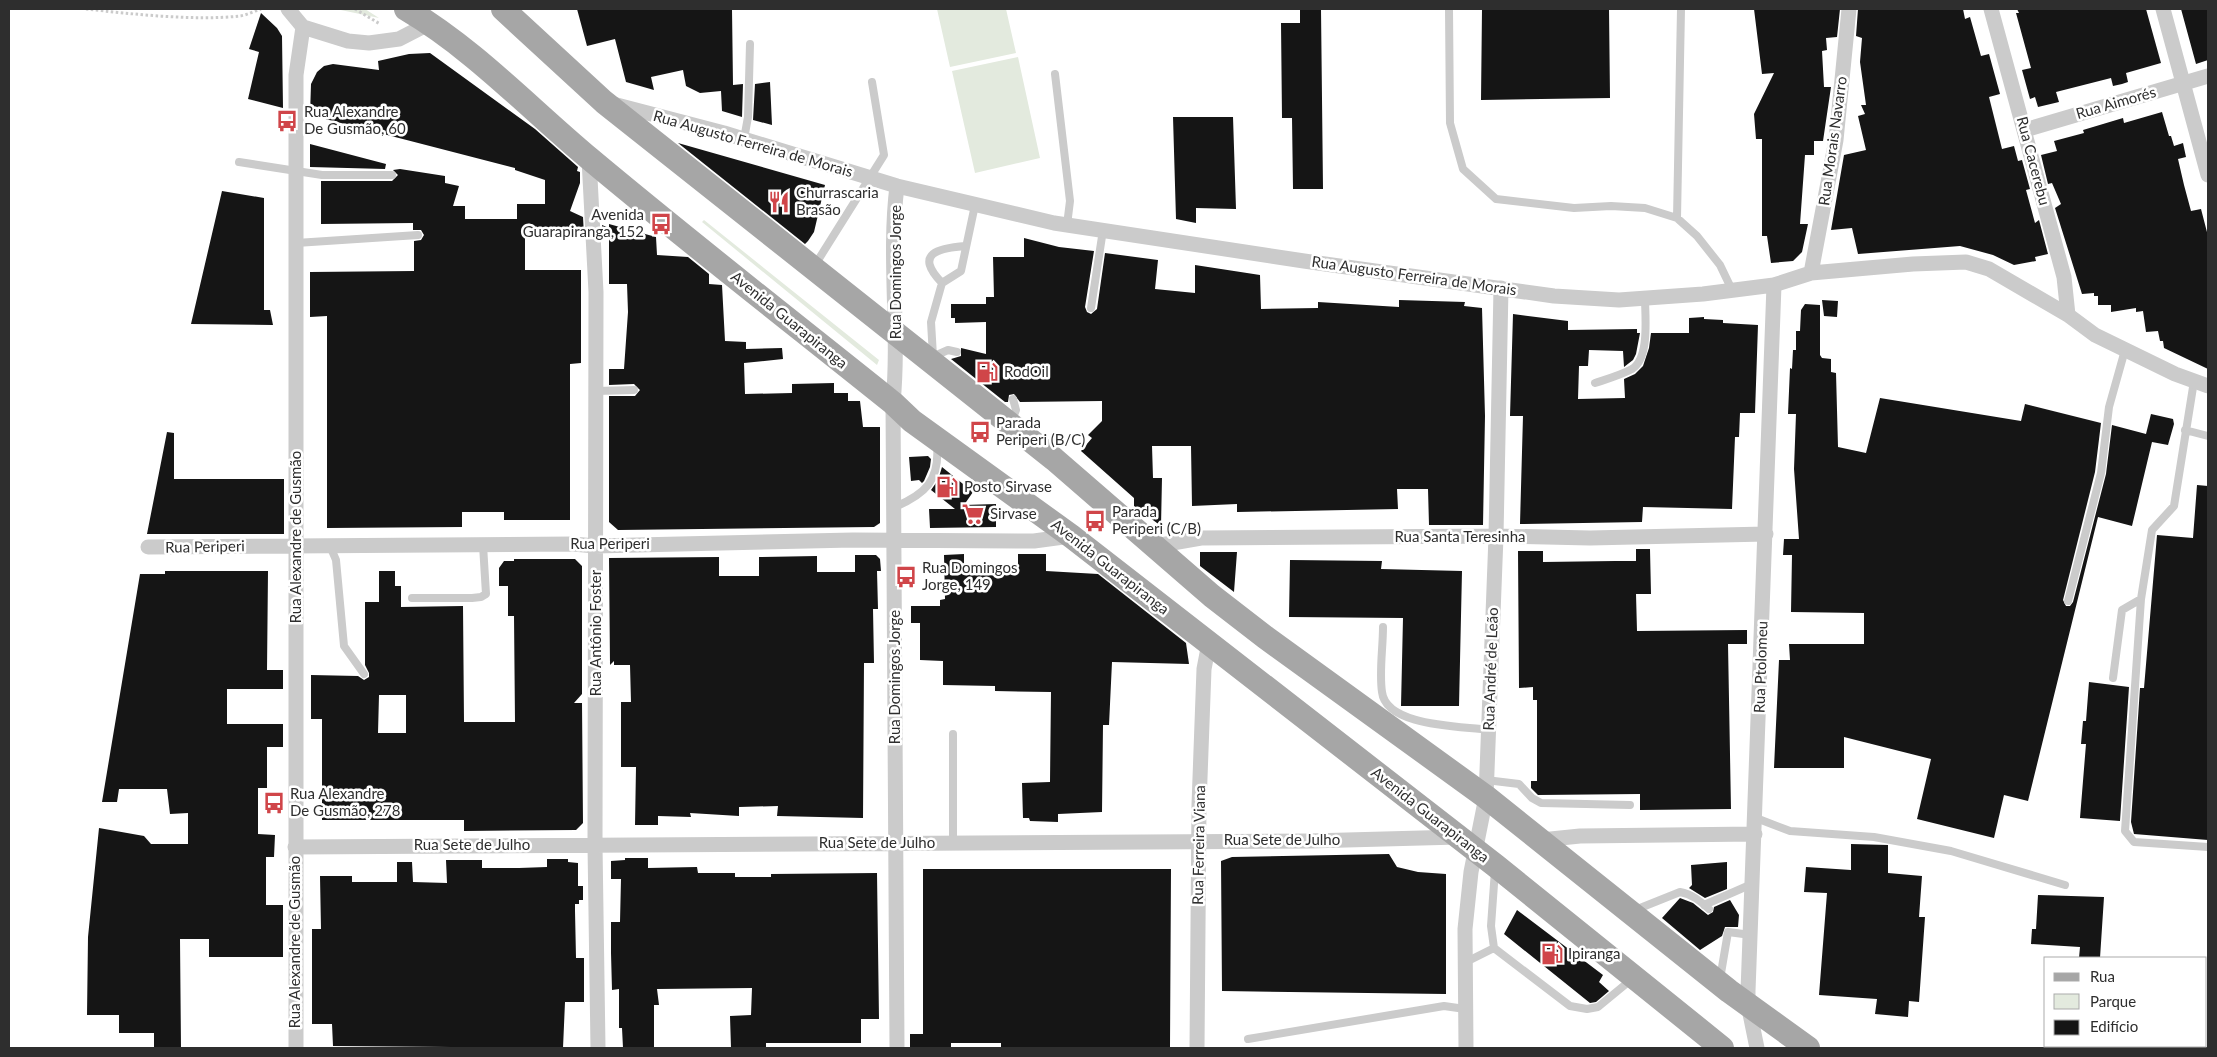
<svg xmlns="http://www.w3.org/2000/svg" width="2217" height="1057" viewBox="0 0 2217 1057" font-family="Lato,sans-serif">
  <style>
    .green { fill: #e3eade }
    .building { fill: #151515; fill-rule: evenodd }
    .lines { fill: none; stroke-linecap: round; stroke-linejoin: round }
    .path { stroke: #cbcbcb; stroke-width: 3; stroke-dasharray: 2.5 2.5; stroke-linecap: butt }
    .service { stroke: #cbcbcb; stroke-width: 8 }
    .minor { stroke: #cbcbcb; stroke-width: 15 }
    .primary { stroke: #a6a6a6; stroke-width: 24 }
    .labels { text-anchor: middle; stroke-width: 5; stroke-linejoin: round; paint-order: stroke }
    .street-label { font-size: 15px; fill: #2e2e2e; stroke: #fff }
    .poi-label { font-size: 15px; fill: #2e2e2e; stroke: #fff; text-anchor: start }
  </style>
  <rect width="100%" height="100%" fill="#fff"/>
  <!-- green -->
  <path class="green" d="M336 9H365L379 18Z
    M937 9H1006L1016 53 950 67Z
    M1018 57 1040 158 975 173 952 71Z
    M704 220 879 360 877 365 702 222Z"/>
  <!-- building -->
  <path class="building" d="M577 9H732L733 85 743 84 742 117 722 111 721 91 700 93 686 86 683 70 651 77 654 90 626 82 615 39 587 46Z
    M1300 9H1321L1323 189H1293L1292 118H1282L1281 23H1300Z
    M1482 9H1609L1610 98 1481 100Z
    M1754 9H1840L1837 37 1826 38 1827 50 1822 51 1824 87H1831L1823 141H1814V155H1805L1800 224H1808L1802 252 1793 261 1771 263 1767 236H1762V139H1756L1754 114 1774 73 1762 74Z
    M1858 9H1963L1965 19 1970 17 1981 56 1989 54 2000 94 1989 97 2002 149 2014 146 2018 161 2022 160 2030 189 2026 190 2035 223 2039 220 2048 254 2035 257 2036 261 2014 265 1993 255 1960 246 1858 254 1852 228 1831 230 1844 155 1866 150 1858 116 1865 114 1861 105H1866L1860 62 1862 38 1856 36Z
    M2017 9H2146L2161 63 2126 73 2128 82 2122 84 2113 86 2111 78 2056 92 2059 102 2038 107 2035 97 2030 99 2022 70 2031 68 2016 13H2019Z
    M2181 9H2208V60L2196 64Z
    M261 13 277 28 282 36 283 108 248 99 259 52 249 49Z
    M430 53 535 129 578 167 577 171 580 172V183L570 211 583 217 584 235 525 234V270H581V363L570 364V520H504V512H462V527L327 528V316L310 317V272L414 271V241L421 240 424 235 421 230H413V223L321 224V181H392L398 175 393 170 400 169 445 176V183L459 186 453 206H465V219H517V204H545V180L515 170V168L310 115 311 84 317 72 324 66 333 64 379 70 378 61 409 54Z
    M770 82 771 103 772 125 753 120 755 84Z
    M2162 112 2169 136H2171L2174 146 2183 143 2186 157 2178 159 2184 185 2191 211 2201 209 2208 236V369L2164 348 2163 341H2160L2158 331 2146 332 2143 311 2136 312V308L2111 312V305H2098V296H2094V293L2082 294 2055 208 2061 204 2052 183 2048 184 2041 155 2057 151 2054 141 2084 133 2083 130 2123 118 2124 123Z
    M1173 117H1233L1236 209 1196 208V223L1176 219Z
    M678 143 825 185 814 232 808 241 805 244Z
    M310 144 386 164 385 169 310 167Z
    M222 191 264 198V310H270L273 325 191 324Z
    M609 224 656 237 657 255 688 257 709 274V284L722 285 725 341 746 342V349L782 348 783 359 744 363 745 394 792 393V384L834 383V393H848V401H860L863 427H880V523L874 527 618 530 609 522V396H635L640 390 634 384 609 385V369H624L628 312 627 284H609V236H602V225L609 228Z
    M1024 238 1059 247 1094 251 1085 307 1087 312 1091 314 1097 309 1105 253 1158 260 1155 289 1195 293V265L1260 275 1261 309 1318 308V302L1399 307V300L1465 302 1464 306 1482 308 1485 416 1483 525H1429L1428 489H1397L1398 509 1237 512V504L1192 506 1191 446H1152L1153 478H1162L1161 526 1134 506V498L1081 451 1092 438 1088 435 1102 421V401L1020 402 1014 394 1009 395 1008 402H1005L951 359 961 356V348L986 354V322L955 323V318H951V304H986V297H994L993 257H1024Z
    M1822 300 1838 301 1837 317 1824 316Z
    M1805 304 1820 305V355L1822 358 1831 359V372L1836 373 1838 447 1866 453 1880 398 2021 421 2025 404 2101 423 2095 472 2063 600 2066 606H2070L2073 602 2106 474 2112 425 2146 434 2151 414 2173 419 2174 424 2168 445 2152 442 2132 526 2098 517 2028 801 2004 795 1994 838 1917 819 1931 759 1844 737V768H1774L1779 660H1790L1789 644H1864V613L1791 612 1792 555H1783L1784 539H1799L1794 469 1796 414H1788L1790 368 1792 369 1793 350H1796V331H1800L1801 310Z
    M1513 314 1568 321V330L1637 329V333H1640L1636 354 1633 360 1624 367 1623 351 1589 350 1588 366H1579L1578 399 1625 398 1624 379 1635 374 1643 366 1649 348 1651 333H1689V318L1704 317V319L1723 320V323L1758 325 1755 413H1740L1739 437H1735L1732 509 1643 507 1642 522 1520 524 1523 416H1510Z
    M167 432 174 433V479H284V534H147Z
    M928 456 931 459 930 467 924 481 922 483 919 480 911 481 909 457Z
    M942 467 973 492 964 505 996 504V527L930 528 929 509H955L931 490 938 480Z
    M2197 485 2208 486V840L2134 834 2131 822 2140 688H2144L2157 535 2193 538Z
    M1636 549H1650L1651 594H1636L1637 631 1747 630V644H1728L1731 809 1640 810V794L1538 795 1531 788V781H1537V700H1533V687L1519 688 1518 551H1543V562L1615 561H1636Z
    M1200 552H1237L1234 592 1200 566Z
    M964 554V573L1018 571V554H1046V571L1098 574 1186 643 1189 664 1112 662 1109 725H1103L1102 812 1058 814V822L1030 821 1029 818H1023L1022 783 1050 782 1051 692 995 691V686L943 685V661L920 660V623H911V606H940V600L945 599 944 555Z
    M855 555H876L880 559 881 571H877L878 609H873L874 663H864L863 818 777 816 778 806 739 807V816L690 813 691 817 658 816V825H635L636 767H621V702H631L630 665H614V661L610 665 609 558 719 557V576H759V557L817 556V572H855Z
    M514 559H575L582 566V694L574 703H582L583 823 576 830 464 831V820H322V719H311V675L358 676 364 680 369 677V673L365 665V602H379V571H395V586H401V607L463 606 464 722H515L514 616H508V586H499V568L504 561H514ZM379 695H406V733H378Z
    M1290 560 1382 561 1381 569 1462 571 1459 706H1401L1403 618 1289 617Z
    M165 571H268L267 670H283V689H227V724H283V747H267V788H258V834L275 835 274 857H266V905H283V957H209V939H180L181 1048H154V1033H119V1015H87L88 937 99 828 144 836 151 844H188V813L170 814 167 789H119L117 802H102L140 574H165Z
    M2089 682 2129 687 2120 821 2080 818 2086 744H2081L2083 721H2086Z
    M1851 844 1888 845V873L1922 876 1919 917H1925L1919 1002 1909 1001 1908 1017 1875 1014 1877 999 1819 995 1827 893 1804 892 1806 867 1851 870Z
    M1389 854 1397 867 1418 872 1446 874V994L1222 991 1221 861 1232 857Z
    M625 858H648V868L697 867 698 873H735V877H771V874L877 873 879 1019H861V1043H766V1048H731L730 1016 751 1015 752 988 657 989 659 1005H654V1048H623L622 1028H619V989L612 990 611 953V922H620L621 879H611V861L625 860Z
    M547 859H568V862L578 863V886H583V900H579V904H575V911L576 958H584V1002H565L563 1048 333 1046 332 1024H312V929H321L320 876H352V882H397V862H412L413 882 447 883 446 860H482V868H519L547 867Z
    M1727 862V889L1705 898 1689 888 1692 885 1691 865Z
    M923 869H1171L1170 1048H1001V1043H951V1048H910V1034H923Z
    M2038 895 2104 897 2100 958H2079L2080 947 2031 944 2032 929H2036Z
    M1680 898 1693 903 1708 915 1713 912 1714 907 1730 900 1739 915 1738 927H1725L1722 936 1700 950 1662 918Z
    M1517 910 1603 975 1599 982 1609 991 1596 1002 1590 1003 1504 934Z"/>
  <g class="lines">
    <!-- path -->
    <path class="path" d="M9 9H10
      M86 9C132 14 194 21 240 16 247 15 254 11 261 9
      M355 9 380 24"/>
    <!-- service -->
    <path class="service" d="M1449 9 1450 123 1463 169 1496 199 1574 208 1611 206 1645 208 1677 218 1697 236 1720 265 1732 290
      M1055 74 1070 201 1067 225
      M744 139 748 117 750 44
      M239 162 322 175H392
      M1677 218 1681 9
      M296 243 418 235
      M815 265 884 155 872 82
      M942 283C913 253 939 248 966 246
      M1091 308 1103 230
      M933 356 931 322 942 283 961 271 975 205
      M930 358 948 350 957 352
      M1595 383C1607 379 1621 375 1632 369 1650 358 1645 316 1645 298
      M596 391 634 390
      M1012 420 1016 410 1013 399
      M2185 430 2208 436
      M895 507C925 494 940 481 937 445
      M330 546 336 560 344 646 364 674
      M412 598H472L481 597 486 594 483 545
      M2141 599 2125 831 2134 842 2208 847
      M2068 601 2101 473 2109 407 2125 350
      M1383 627C1383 648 1379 672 1382 692 1386 727 1463 726 1488 730
      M2113 678 2122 610 2141 599 2152 530 2174 506 2194 381
      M1486 780 1519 784 1532 798 1541 803 1630 805
      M1756 818 1790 831 1874 837 1951 851 2065 885
      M953 843V734
      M1495 870 1491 926 1494 948 1570 1006 1587 1009 1598 1007 1632 979
      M1704 905 1752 884
      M1635 910 1680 892C1692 894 1700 901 1709 909
      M1466 962 1494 948
      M1720 979 1728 932 1751 935
      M1248 1039 1444 1006 1465 1009"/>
    <!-- minor -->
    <path class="minor" d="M288 9 303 27 348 41 369 43 399 39 430 23
      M1991 9 2064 277 2068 315
      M2163 9 2208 175
      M613 104 724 133 897 186 1054 223 1304 261 1554 296 1619 300 1703 294 1774 285 1811 273 1913 264 1966 262 1989 269 2068 315 2095 335 2175 374 2208 386
      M2025 130 2208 76
      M589 159 596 292 595 845 598 1048
      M897 186C888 258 900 331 893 403L897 1048
      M1811 273 1836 140 1849 9
      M1155 546 1201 538 1496 536 1590 538 1766 534
      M148 547 573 544 595 546 853 540 1034 541 1071 536
      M1541 840 1580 836 1755 834
      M295 847 1309 841 1459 837
      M296 1048V75L303 27
      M1197 1048 1199 805 1204 669 1209 643
      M1466 1048 1465 929 1471 872 1486 797 1496 536 1501 288
      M1757 1048 1748 1004V991L1774 285"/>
    <!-- primary -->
    <path class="primary" d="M406 9C474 49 530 109 590 159 689 242 792 322 893 403L912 421 1071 536 1496 866 1722 1048
      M503 9 604 102 1054 459 1212 596 1265 637 1486 797 1729 991 1808 1048"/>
  </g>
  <!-- icons -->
  <defs>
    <g id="bus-bare" transform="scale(1.725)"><path d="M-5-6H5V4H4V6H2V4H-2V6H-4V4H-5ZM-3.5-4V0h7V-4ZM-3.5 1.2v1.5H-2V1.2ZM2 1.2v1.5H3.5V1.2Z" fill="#d04549" stroke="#fff" stroke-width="2.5" paint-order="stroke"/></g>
    <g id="restaurant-bare" transform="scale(1.725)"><path d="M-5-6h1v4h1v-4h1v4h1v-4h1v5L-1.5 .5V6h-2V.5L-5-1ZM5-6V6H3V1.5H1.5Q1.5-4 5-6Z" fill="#d04549" stroke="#fff" stroke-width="2.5" paint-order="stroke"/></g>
    <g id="fuel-bare" transform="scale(1.725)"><path d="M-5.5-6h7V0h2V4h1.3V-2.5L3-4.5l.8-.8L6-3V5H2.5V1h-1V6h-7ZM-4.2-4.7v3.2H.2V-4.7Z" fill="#d04549" stroke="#fff" stroke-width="2.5" paint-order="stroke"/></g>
    <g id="supermarket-bare" transform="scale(1.725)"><path d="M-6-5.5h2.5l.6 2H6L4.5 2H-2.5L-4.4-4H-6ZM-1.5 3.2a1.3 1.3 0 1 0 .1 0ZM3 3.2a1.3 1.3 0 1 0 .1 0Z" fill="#d04549" stroke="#fff" stroke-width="2.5" paint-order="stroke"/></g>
  </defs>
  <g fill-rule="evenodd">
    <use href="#bus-bare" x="287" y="121"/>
    <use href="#restaurant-bare" x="779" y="202"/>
    <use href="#bus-bare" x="661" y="224"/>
    <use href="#fuel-bare" x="987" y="372"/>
    <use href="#bus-bare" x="980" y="432"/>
    <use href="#fuel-bare" x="947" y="487"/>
    <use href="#supermarket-bare" x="973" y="514"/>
    <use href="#bus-bare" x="1095" y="521"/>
    <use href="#bus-bare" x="906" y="577"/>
    <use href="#bus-bare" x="274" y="803"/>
    <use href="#fuel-bare" x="1552" y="954"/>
  </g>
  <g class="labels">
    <!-- street labels -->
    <g class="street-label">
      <text transform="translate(2116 103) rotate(-16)" y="5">Rua Aimorés</text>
      <text transform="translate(1833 141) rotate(-82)" y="5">Rua Morais Navarro</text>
      <text transform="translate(753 144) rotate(16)" y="5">Rua Augusto Ferreira de Morais</text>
      <text transform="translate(2033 161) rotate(75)" y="5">Rua Cacerebu</text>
      <text transform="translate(896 272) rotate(-90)" y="5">Rua Domingos Jorge</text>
      <text transform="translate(1414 276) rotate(8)" y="5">Rua Augusto Ferreira de Morais</text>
      <text transform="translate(789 320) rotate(39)" y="5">Avenida Guarapiranga</text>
      <text transform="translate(296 537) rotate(-90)" y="5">Rua Alexandre de Gusmão</text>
      <text x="1460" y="542">Rua Santa Teresinha</text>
      <text x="610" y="549">Rua Periperi</text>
      <text transform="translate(205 547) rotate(-1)" y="5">Rua Periperi</text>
      <text transform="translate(1110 567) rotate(38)" y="5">Avenida Guarapiranga</text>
      <text transform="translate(596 633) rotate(-90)" y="5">Rua Antônio Foster</text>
      <text transform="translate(1761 667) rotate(-88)" y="5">Rua Ptolomeu</text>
      <text transform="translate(1491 669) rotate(-88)" y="5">Rua André de Leão</text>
      <text transform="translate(895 677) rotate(-90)" y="5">Rua Domingos Jorge</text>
      <text transform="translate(1430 815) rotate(38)" y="5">Avenida Guarapiranga</text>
      <text x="1282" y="845">Rua Sete de Julho</text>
      <text x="877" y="848">Rua Sete de Julho</text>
      <text x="472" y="850">Rua Sete de Julho</text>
      <text transform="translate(1199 845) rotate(-89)" y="5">Rua Ferreira Viana</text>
      <text transform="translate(295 942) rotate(-90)" y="5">Rua Alexandre de Gusmão</text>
    </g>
    <!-- poi labels -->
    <g class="poi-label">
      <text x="304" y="117">Rua Alexandre<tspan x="304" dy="17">De Gusmão, 60</tspan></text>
      <text x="796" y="198">Churrascaria<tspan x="796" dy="17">Brasão</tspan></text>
      <text x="644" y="220" text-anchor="end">Avenida<tspan x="644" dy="17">Guarapiranga, 152</tspan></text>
      <text x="1004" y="377">RodOil</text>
      <text x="996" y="428">Parada<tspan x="996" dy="17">Periperi (B/C)</tspan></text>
      <text x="964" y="492">Posto Sirvase</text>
      <text x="1112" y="517">Parada<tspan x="1112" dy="17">Periperi (C/B)</tspan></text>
      <text x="990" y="519">Sirvase</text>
      <text x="922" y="573">Rua Domingos<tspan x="922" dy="17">Jorge, 149</tspan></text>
      <text x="290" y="799">Rua Alexandre<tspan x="290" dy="17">De Gusmão, 278</tspan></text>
      <text x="1568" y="959">Ipiranga</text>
    </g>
  </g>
  <!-- border -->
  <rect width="2217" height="1057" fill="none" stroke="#2e2e2e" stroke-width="20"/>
  <!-- legend -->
  <rect x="2044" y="957" width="162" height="90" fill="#ffffff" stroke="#ababab"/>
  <rect x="2054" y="973" width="25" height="8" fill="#a6a6a6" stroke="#ababab"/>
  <text x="2090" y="982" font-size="15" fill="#2e2e2e">Rua</text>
  <rect x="2054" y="994" width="25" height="15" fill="#e3eade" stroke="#ababab"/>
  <text x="2090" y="1007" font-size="15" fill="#2e2e2e">Parque</text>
  <rect x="2054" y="1020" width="25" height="15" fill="#151515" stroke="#ababab"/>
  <text x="2090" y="1032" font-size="15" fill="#2e2e2e">Edifício</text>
</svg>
